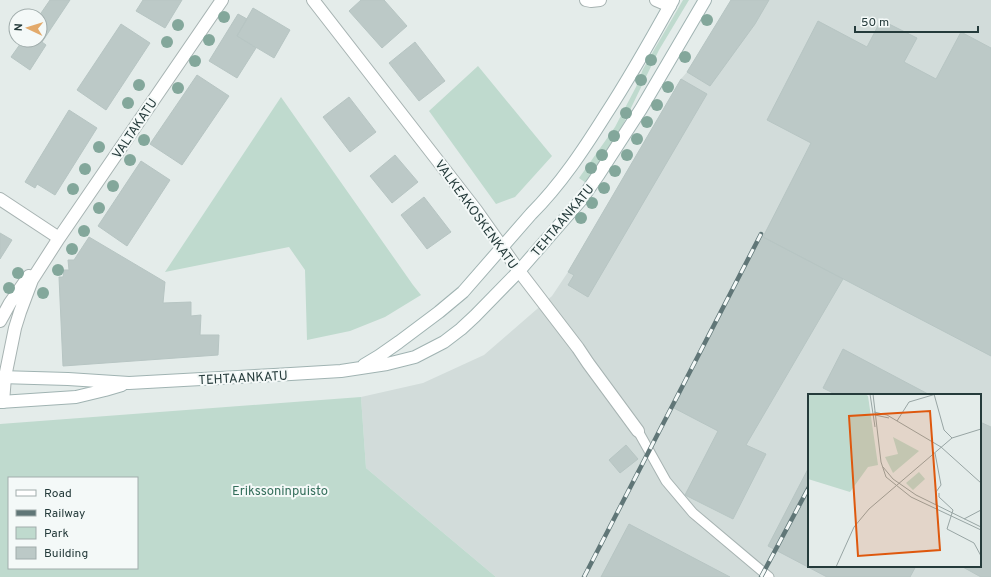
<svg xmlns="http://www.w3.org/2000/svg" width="991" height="577" viewBox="0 0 991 577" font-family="Overpass,sans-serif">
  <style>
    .built { fill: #d2dcda; fill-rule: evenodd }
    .green { fill: #bfdace; fill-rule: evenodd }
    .building { fill: #bcc9c7; stroke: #b7c5c3 }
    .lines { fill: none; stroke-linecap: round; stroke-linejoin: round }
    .lane-casing { stroke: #a7b3b2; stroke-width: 11 }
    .street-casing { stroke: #a7b3b2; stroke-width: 14 }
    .secondary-casing { stroke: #a0b3b2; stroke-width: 14 }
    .lane { stroke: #fff; stroke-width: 9 }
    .street { stroke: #fff; stroke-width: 12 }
    .secondary { stroke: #fff; stroke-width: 12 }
    .rail-casing { stroke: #607677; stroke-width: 4.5 }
    .rail { stroke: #f4f9f8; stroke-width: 3; stroke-dasharray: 9; stroke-linecap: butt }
    .tree { fill: #83a79b }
    .labels { text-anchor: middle; stroke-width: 4; stroke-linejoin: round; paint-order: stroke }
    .street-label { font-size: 13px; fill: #253b3b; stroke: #f4f9f8 }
    .park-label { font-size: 13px; fill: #346e5b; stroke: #f4f9f8 }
    .inset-road { fill: none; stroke: #98a5a4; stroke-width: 1 }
    .view { fill: #de580e; fill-opacity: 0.15; stroke: #de580e; stroke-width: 2 }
    .inset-edge { fill: none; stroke: #253b3b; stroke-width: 2 }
  </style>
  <rect width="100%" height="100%" fill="#e4ecea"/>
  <!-- built -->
  <path class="built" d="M731 0H991V577H496L366 468 361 397 423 383 484 355 552 296 568 272 681 79 687 72ZM809 395H980V566H809Z"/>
  <!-- green -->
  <path class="green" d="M683 0H689L659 50 616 139 586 183 579 178 615 127 636 87 643 69Z
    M478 66 552 156 515 197 496 204 429 111Z
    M281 97 413 285 421 295 385 317 350 331 307 340 305 270 289 247 165 272Z
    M361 397 366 468 496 577H0V424ZM9 478H137V568H9Z"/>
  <!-- building -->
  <path class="building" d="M50 0H70L42 42 46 45 30 70 11 57 23 40H40V16H39Z
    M143 0H182L165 28 136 11Z
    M361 0H384L407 26 382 48 349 11Z
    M731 0H769L755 24 710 86 687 72Z
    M253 8 290 30 274 58 237 36Z
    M238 14 247 19 237 36 256 48 237 78 209 61Z
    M881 20 917 38 904 62 936 79 961 32 991 48V356L763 237 811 143 767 120 818 21 867 47Z
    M121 24 150 43 106 110 77 90Z
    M415 42 445 81 419 101 389 63Z
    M197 75 229 96 182 165 150 144Z
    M681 79 707 94 588 297 568 285 574 275 568 272Z
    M349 97 376 132 350 152 323 117Z
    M69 110 97 128 55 195 37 184 35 188 25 182Z
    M395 155 418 182 392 203 370 176Z
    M141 161 170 180 127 246 98 226Z
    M424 197 451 232 427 249 401 215Z
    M0 233 12 240 0 259Z
    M761 234 763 237 843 279 746 445 766 454 733 519 685 495 718 431 672 407Z
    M89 237 165 282 163 303 191 302V316L201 315 200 335H219L218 355 63 366 59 277H63L64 270H69L68 260H74Z
    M843 349 930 395H837L823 388Z
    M980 422 991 427V577H981L961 566H980Z
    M626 445 638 459 620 473 609 460Z
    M809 467V566H916L910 577H827L768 546Z
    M629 524 730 577H601Z"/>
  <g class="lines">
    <!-- lane casing -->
    <g class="lane-casing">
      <path id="lane" d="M638 431 666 481 693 513 769 577"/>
    </g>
    <!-- street casing -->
    <g class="street-casing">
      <path id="street" d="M313 0 476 210 519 271 578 348 588 363 638 431
        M586 0 591 1 600 0
        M656 0 670 6
        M0 199 59 238
        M0 321 10 303 29 276
        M3 402 5 377 15 328 20 312 32 280 59 238 222 0"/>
    </g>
    <!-- secondary casing -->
    <g class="secondary-casing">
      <path id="secondary" d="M364 365 379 356 399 342 439 312 463 292 531 214C561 184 584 149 606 114 630 77 652 38 673 0
        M0 377 68 379 129 383 274 375 341 371 387 364 415 357 444 342 461 329 475 316 519 271 581 200 599 174 641 109 705 0
        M0 402 76 397 105 390 122 385"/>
    </g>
    <!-- lane -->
    <use href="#lane" class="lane"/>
    <!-- street -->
    <use href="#street" class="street"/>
    <!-- secondary -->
    <use href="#secondary" class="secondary"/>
    <!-- rail casing -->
    <g class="rail-casing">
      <path id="rail" d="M584 577 761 234
        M761 577 809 487"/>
    </g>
    <!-- rail -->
    <use href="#rail" class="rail"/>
  </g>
  <!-- trees -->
  <g class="tree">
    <circle cx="224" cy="17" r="6"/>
    <circle cx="707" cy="20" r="6"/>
    <circle cx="178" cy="25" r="6"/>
    <circle cx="209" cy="40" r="6"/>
    <circle cx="167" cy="42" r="6"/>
    <circle cx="685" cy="57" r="6"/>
    <circle cx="651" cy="60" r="6"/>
    <circle cx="195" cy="61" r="6"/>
    <circle cx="641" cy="80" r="6"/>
    <circle cx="139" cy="85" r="6"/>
    <circle cx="668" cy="87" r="6"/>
    <circle cx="178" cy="88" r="6"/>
    <circle cx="128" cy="103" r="6"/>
    <circle cx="657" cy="105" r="6"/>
    <circle cx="626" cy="113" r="6"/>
    <circle cx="647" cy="122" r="6"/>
    <circle cx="614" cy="136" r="6"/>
    <circle cx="637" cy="139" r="6"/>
    <circle cx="144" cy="140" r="6"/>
    <circle cx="99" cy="147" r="6"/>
    <circle cx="602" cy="155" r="6"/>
    <circle cx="627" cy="155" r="6"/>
    <circle cx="130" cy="160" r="6"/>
    <circle cx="591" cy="168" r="6"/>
    <circle cx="85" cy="169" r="6"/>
    <circle cx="615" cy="171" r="6"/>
    <circle cx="113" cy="186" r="6"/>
    <circle cx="604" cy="188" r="6"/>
    <circle cx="73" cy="189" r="6"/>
    <circle cx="592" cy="203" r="6"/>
    <circle cx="99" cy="208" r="6"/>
    <circle cx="581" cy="218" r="6"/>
    <circle cx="84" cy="231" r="6"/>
    <circle cx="72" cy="249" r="6"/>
    <circle cx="58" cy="270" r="6"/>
    <circle cx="18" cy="273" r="6"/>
    <circle cx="9" cy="288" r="6"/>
    <circle cx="43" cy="293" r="6"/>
  </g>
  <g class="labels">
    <!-- street labels -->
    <g class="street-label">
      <text transform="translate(134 128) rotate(-56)" y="5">VALTAKATU</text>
      <text transform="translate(477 214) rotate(54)" y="5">VALKEAKOSKENKATU</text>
      <text transform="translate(562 220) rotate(-50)" y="5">TEHTAANKATU</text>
      <text transform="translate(243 377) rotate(-3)" y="5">TEHTAANKATU</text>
    </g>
    <!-- park labels -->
    <g class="park-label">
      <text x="280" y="495">Erikssoninpuisto</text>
    </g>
  </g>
  <!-- overview -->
  <g transform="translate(808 394)">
    <rect width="173" height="173" fill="#e4ecea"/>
    <path d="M0 0H57L60 2 70 71 60 73 42 98 0 85ZM85 43 111 57 85 79 77 63 90 60ZM111 78 117 85 105 96 98 89Z" fill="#bfdace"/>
    <path class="inset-road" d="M62 0 67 33M65 0 73 68 78 83 103 103 173 136M126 0 136 36 144 44M66 18 79 21 133 53 173 89M67 21 81 24M89 27 101 8 128 0M127 59 133 91 128 98V111M75 73 85 85 108 101 173 133M131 99V103L145 116 139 135 166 149 173 162M156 125 173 116M28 173 46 133 61 115 144 44 173 35"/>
    <path class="view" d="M122 17 132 156 50 162 41 22Z"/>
    <rect width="173" height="173" class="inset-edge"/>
  </g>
  <!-- legend -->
  <rect x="8" y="477" width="130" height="92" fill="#f4f9f8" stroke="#a1adac"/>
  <rect x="16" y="490" width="20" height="6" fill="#ffffff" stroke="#a1adac"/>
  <text x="44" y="497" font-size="12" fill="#253b3b">Road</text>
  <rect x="16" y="510" width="20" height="6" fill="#607677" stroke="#a1adac"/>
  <text x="44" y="517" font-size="12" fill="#253b3b">Railway</text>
  <rect x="16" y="527" width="20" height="12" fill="#bfdace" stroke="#a1adac"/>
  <text x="44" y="537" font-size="12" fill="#253b3b">Park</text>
  <rect x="16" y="547" width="20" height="12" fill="#bcc9c7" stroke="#a1adac"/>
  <text x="44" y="557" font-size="12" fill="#253b3b">Building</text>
  <!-- north arrow -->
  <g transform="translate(28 28) rotate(274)"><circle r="19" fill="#f4f9f8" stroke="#a1adac"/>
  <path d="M0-3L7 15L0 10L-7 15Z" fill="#e3aa6b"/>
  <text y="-6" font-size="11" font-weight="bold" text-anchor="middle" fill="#253b3b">N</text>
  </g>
  <!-- scale -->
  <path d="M855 26v6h123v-6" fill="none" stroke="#253b3b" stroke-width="2"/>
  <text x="861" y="26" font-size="12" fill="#253b3b" stroke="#f4f9f8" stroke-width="3" paint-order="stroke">50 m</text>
</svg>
